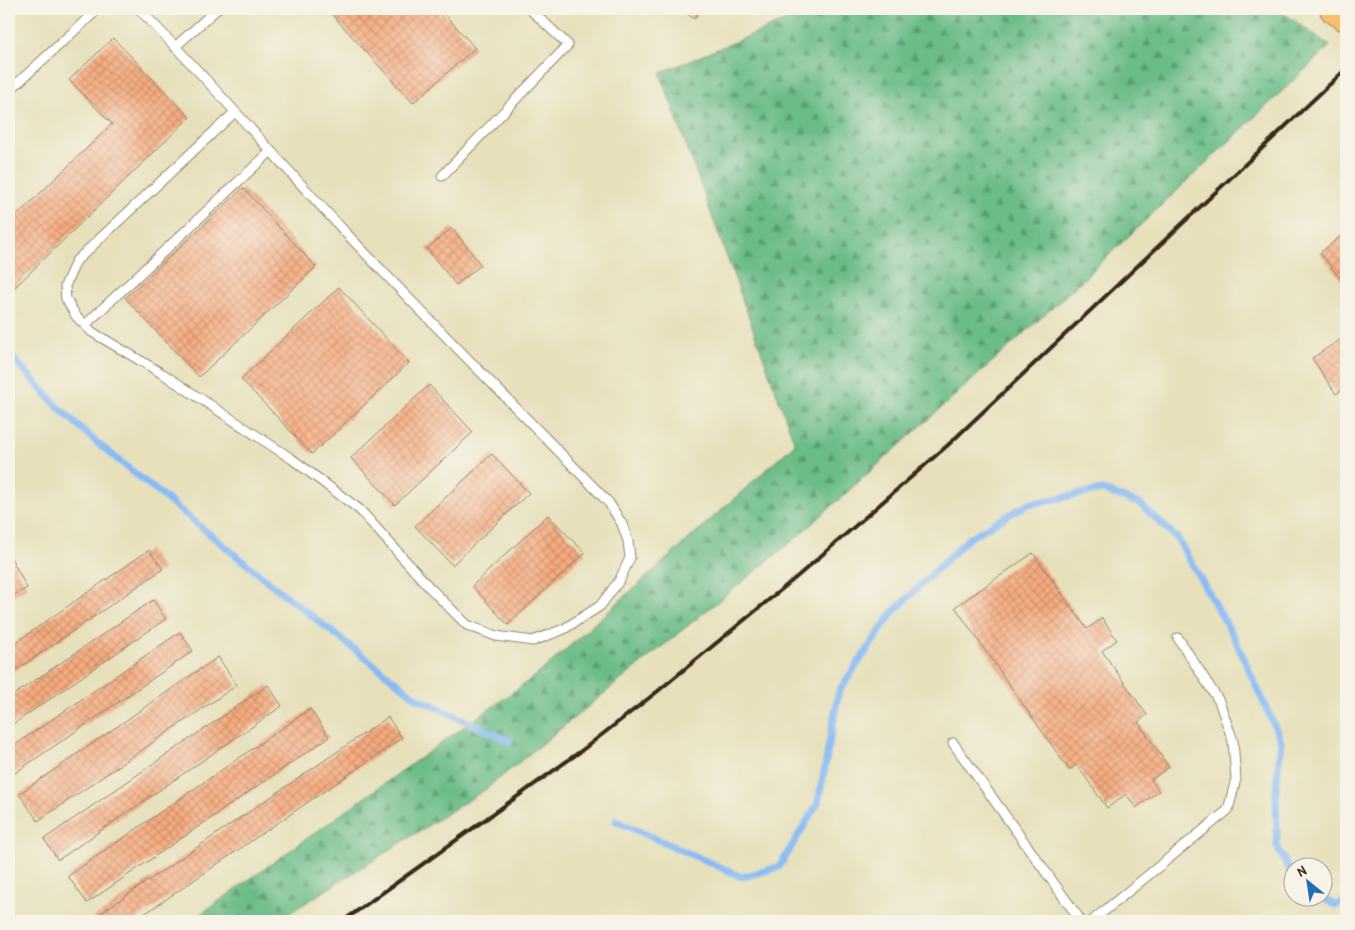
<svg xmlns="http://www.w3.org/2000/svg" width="1355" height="930" viewBox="0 0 1355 930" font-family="'Patrick Hand',sans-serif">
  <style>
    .forest { fill: url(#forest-firs); stroke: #527353 }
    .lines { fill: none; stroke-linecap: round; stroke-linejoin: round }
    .stream { stroke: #87baf4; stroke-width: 7 }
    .building { fill: url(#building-cross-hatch) }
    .lane-casing { stroke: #91856c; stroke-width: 11 }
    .highway-casing { stroke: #91856c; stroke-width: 30 }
    .lane { stroke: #fff; stroke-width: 9 }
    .highway { stroke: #f8bf6c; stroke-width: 28 }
    .rail { stroke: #3b2a1e; stroke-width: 4 }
  </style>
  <defs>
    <pattern id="forest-firs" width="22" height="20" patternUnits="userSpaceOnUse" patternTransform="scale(1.25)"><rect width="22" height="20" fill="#6abc88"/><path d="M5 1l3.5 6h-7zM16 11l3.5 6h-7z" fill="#58996f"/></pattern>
    <pattern id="building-cross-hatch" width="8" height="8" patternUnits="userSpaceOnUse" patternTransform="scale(1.25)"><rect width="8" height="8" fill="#f7ac80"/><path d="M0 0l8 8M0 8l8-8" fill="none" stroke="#c98c68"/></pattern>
  </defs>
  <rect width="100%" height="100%" fill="#f7f3e8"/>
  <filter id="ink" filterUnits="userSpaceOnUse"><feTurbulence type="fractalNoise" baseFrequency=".02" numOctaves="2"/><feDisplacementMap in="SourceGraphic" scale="10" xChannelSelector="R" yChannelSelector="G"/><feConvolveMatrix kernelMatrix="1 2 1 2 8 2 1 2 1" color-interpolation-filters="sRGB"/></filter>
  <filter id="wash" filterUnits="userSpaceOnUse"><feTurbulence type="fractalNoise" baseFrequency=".0096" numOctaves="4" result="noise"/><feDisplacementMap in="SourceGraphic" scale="20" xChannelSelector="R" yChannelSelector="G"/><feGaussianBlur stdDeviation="1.12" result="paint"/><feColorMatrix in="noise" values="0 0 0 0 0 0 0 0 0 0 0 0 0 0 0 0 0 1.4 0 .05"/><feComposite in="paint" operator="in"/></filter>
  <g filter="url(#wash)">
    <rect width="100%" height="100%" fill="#e7e0bb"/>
    <!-- forest -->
    <path class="forest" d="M814 9H1278L1330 46 1059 302 795 539 486 789 277 921H191L537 675 795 444 660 73Z"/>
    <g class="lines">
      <!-- stream -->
      <path class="stream" d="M9 354 59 408 95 441 286 596 417 698 509 741
        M616 821 742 877 779 867 818 803 839 691 893 612 969 538 1028 504 1102 490 1140 504 1177 538 1235 639 1281 741 1276 789 1277 846 1292 876
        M1322 898 1335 905 1346 902"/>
    </g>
    <g id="blocks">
      <!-- building -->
      <path class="building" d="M327 9H440L475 48 413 103Z
        M681 9H701L694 19Z
        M113 38 190 117 9 293V223L112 124 69 80Z
        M243 188 316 267 199 377 125 298Z
        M452 228 481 265 456 285 427 249Z
        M1346 232V286L1320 253Z
        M339 287 409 363 312 454 241 379Z
        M1346 336V387L1336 394 1312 358Z
        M429 385 473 432 395 505 351 458Z
        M492 454 529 493 452 565 415 526Z
        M548 515 585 553 508 625 472 586Z
        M149 550 163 569 9 675V647Z
        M1033 553 1087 629 1102 618 1117 640 1102 651 1147 715 1138 722 1169 767 1151 780 1159 791 1136 808 1126 794 1107 808 1077 765 1069 770 955 607Z
        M9 554 27 588 9 598Z
        M153 600 166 619 9 727V698Z
        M180 632 193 651 12 775 9 769V749Z
        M218 657 237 685 38 821 19 794Z
        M268 685 282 706 58 860 44 839Z
        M310 709 329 737 87 903 68 876Z
        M388 717 402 738 134 921H89Z"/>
    </g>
  </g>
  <g filter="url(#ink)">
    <use href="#blocks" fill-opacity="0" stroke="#91856c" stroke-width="1"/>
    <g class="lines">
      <!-- lane casing -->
      <g class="lane-casing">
        <path id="lane" d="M139 9C211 82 277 160 347 234 433 325 522 413 609 503L622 524 628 541 630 558 619 581 600 606 564 629 533 641 496 636 467 625 429 587 360 510 292 459 163 374 92 332 76 316 66 299 65 286 76 261 235 112
          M175 47 217 9
          M9 91 98 9
          M442 176 568 45 530 9
          M85 325 271 151
          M953 743 1081 921
          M1092 921 1228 810 1236 779 1233 741 1219 701 1178 638"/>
      </g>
      <!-- highway casing -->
      <g class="highway-casing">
        <path id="highway" d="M1334 9 1346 17"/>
      </g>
      <!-- lane -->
      <use href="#lane" class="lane"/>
      <!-- highway -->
      <use href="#highway" class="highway"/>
      <!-- rail -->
      <path class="rail" d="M343 921 581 751 658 691 799 575 948 445 1346 69"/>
    </g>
  </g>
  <!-- margin -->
  <rect width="1355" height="930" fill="none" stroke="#f7f3e8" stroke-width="30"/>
  <!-- north arrow -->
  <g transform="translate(1308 882) rotate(330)"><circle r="24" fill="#f7f3e8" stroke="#aca397"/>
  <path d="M0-4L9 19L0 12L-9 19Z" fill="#1f6fb2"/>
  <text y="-8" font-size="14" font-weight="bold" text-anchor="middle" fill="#3b2a1e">N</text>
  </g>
</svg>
